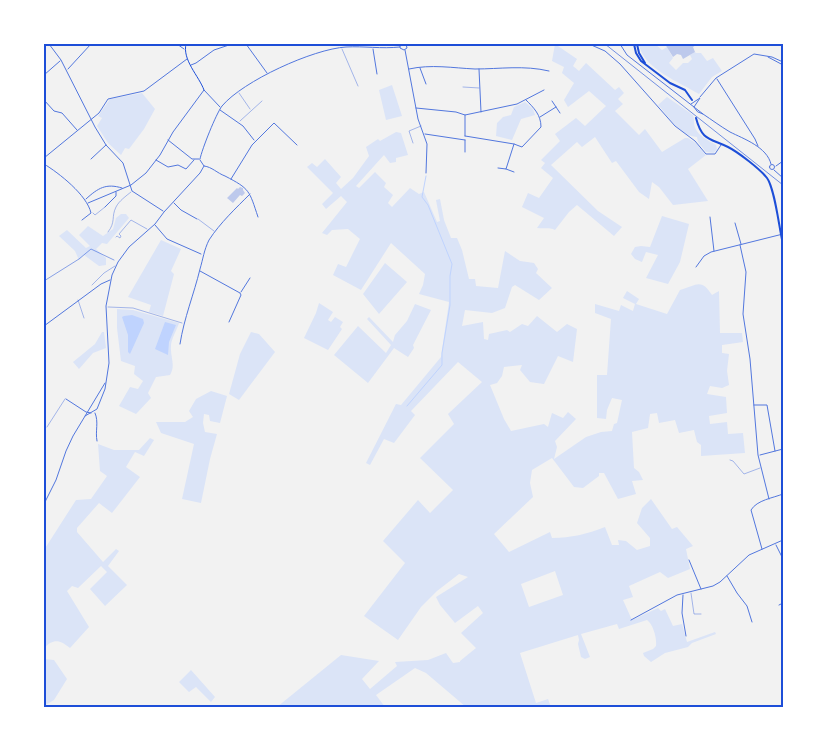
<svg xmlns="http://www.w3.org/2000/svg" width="827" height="751" viewBox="0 0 827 751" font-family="'Zilla Slab',serif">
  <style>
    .green { fill: #dbe4f7; fill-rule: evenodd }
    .water { fill: #bfd3fe }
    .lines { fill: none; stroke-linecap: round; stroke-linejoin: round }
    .stream { stroke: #bfd3fe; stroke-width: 1 }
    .building { fill: #bdc9ec }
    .path { stroke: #1d4ed8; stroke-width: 0.5 }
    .service { stroke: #5277de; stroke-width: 0.5 }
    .minor { stroke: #5277de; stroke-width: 1 }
    .secondary { stroke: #1d4ed8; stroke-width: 1 }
    .primary { stroke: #1d4ed8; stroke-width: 2 }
    .rail { stroke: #7290e2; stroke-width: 1 }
    .neatline { fill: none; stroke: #1d4ed8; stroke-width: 2 }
  </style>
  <rect width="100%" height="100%" fill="#f2f2f2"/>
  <!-- green -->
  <path class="green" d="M555 44 577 59 573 66 579 71 586 63 615 90 619 87 624 93 618 99 623 104 615 111 639 135 645 129 662 152 685 138H688L697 144 706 155 688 169 708 201 673 205 659 187 652 182 649 199 639 192 616 161 612 163 595 137 582 147 577 142 551 165 598 211 622 227 614 236 577 205 569 212 555 230C549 227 544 229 537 228L544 218 522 207 528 193 539 198 553 178 541 168 545 163 541 160 560 141 555 134 576 118 585 126 606 106 589 91 568 107 564 100 574 83 562 73 564 67 552 61Z
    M639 44H655L662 50 667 47 673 58 669 63 676 70 683 63H688L692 59 690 55 695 52 696 53H701L707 61 713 58 722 71 712 77 699 94C681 83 642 68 639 44Z
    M392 85 402 116 386 120 379 90Z
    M142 93 155 109 144 129 129 149 125 148 121 155 108 143 97 126 102 118 98 116 110 99Z
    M667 97 693 115C694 118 694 120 694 123 695 135 708 140 716 145L717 149 714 153 706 152 698 142 697 137C680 136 669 117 658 105Z
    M525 102 533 109 535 115 521 119 512 140 496 136 497 123 503 117 511 115 514 107Z
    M396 132 401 133 408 155 396 158V162L390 163 384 155 356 186 359 188 375 172 386 183 384 187 393 195 388 203 392 207 410 188 419 194 424 192 437 222 440 221 436 200 440 199 444 220 451 238H457L462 250 469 279H475L476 286 498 288 505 251 520 261 534 263 538 269 536 273 552 288 539 300 515 285 512 287 505 308 492 313 465 310 462 326 483 322 484 339 488 340 489 334 507 330 510 332 522 324 528 326 537 316 557 332 567 324 577 329 573 362 558 356 544 384 530 382 520 370 522 365 504 367 502 376 497 383 490 385 504 419 511 431 544 424 548 427 552 413 563 418 568 412 576 419 555 441 557 447 554 459 586 437 601 432 612 431 614 424 617 423 622 400 612 398 607 410 606 419 597 418V375H607L611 319 595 313V304L619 311 621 305 633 311 635 304 623 298 627 291 639 299 636 304 667 314 680 290C697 285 701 278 712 295L719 291 720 333H742L743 342 722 345V353L729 354 727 371 729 385 722 388 710 386 707 394 726 397 727 413 709 416 710 424 727 422 728 434 743 433 745 453 701 456V445L697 442 694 430 679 433 675 420 659 423 657 413 650 414 648 428 632 432 634 468 639 472 643 480 632 481 636 494 618 499 604 473H599V476L583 488 574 487 552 458 532 470 530 483 533 497 494 534 509 552 550 532 552 538C571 538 587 534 605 527L612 545H619L618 540 626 541 637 550 650 546V538L637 523 642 508 651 499 672 529 677 527 693 546 686 549 690 569 668 578 660 572 629 586 633 597 623 600 632 620 658 608 661 611 665 609 673 626 682 624 687 642 715 632 716 634 692 643 688 647 665 653 651 662 644 656 643 653 653 649 656 646C657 638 653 624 647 620L619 629 617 624 581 634 590 657 585 659 581 657 578 644 579 640 578 635 520 653 536 703 548 699 551 707H466L426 673 415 668 376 695 385 707H277L341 655 379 661 362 679 370 689 397 666 395 662 428 660 446 653 453 663 460 662V661L476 648 461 633 483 613 478 606 455 623 440 605 436 597 468 577 459 574 437 591 421 607 398 640 364 616 405 563 383 541 418 500 430 513 453 490 420 458 454 424 448 414 482 382 458 362 411 411 415 415 394 443 384 439 370 465 366 463 396 404 401 405 441 357 449 302 419 294 423 285 425 274 391 243 361 290 333 275 338 264 346 267 360 239 348 229 332 230 327 235 322 233 347 202 341 196 326 209 322 204 333 193 307 167 312 163 317 167 325 159 341 177 336 183 341 189 353 178 369 156 366 147 378 139 380 141ZM555 571 563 595 529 607 521 584Z
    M121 214H126L129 218 107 244 102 243 96 249 106 258V265L99 266 84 255 79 260 75 251 59 236 67 230 86 248 90 246 79 235 88 226 103 236 113 229 116 218Z
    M662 216 689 224 680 262 668 284 646 278 658 255 646 252 642 262 635 259 631 254 635 247 641 246 650 247Z
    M161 240 181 249 171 271 174 274 163 316 149 312 151 305 128 297Z
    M385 263 407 282 379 314 363 294Z
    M319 303 333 312 328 320 331 322 335 317 343 322 340 327 342 329 328 350 304 338 316 313Z
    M415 304 431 310 413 345 414 348 408 357 394 348 368 383 334 355 358 326 386 353 391 345 367 319 369 317 393 342 395 335 407 321Z
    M117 309 133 310 179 323C177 330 171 339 171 346 170 357 176 365 170 375L156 377 148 393 151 398 136 414 119 406 130 387 138 389 143 381 134 374 135 366 121 361 117 328Z
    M102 332H104L106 348 93 353 79 369 73 362 95 344Z
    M251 332 259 334 275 352 239 400 229 394 240 354Z
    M211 391 227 396 220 423 210 421 209 415 204 414 203 423 205 432 217 434 210 459 201 503 182 499 194 444 161 433 156 422H185L193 417 189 411 196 399Z
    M150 438 154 440 144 456 135 452 126 467 140 477 112 513 99 503 77 528V532L103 562 116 549 119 551 108 566 127 585 105 606 90 589 107 572 101 566 78 588 72 586 67 591 89 627 70 648C60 640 54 638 44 648V550L76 500 91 499 107 476 100 471 98 444 114 450H139Z
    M44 659 54 660 67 679 54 700 44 706Z
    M191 670 215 697 211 702 196 687 189 692 179 682Z"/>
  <!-- water -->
  <path class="water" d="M132 315 143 319 144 323 130 354 128 352V335L122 317 124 316Z
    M165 322 176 325 169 342 168 355 155 349Z"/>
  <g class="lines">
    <!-- stream -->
    <path class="stream" d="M407 406 442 365V353L450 305V276L452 264 428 205 422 197 426 176"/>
  </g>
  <!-- building -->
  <path class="building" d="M665 44H691L692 46 695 44 696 45 693 47 695 52 683 59 681 55 677 54 673 57Z
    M240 187 243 188V190L245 193 242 196 240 195 233 203 227 198 237 188 238 189Z"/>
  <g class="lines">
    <!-- path -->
    <path class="path" d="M44 281 79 259 91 249 114 260"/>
    <!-- service -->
    <path class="service" d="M342 49 358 86
      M463 87 479 88
      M239 93 250 109
      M240 121 262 101
      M413 143 409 131 421 126
      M93 213 95 215 105 207
      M198 219 214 231
      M108 232C116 222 111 217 116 207 119 201 126 196 131 192
      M116 237 117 236 120 238 121 236 119 234 131 220 147 229
      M92 285 104 273 115 266
      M78 300 84 318
      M108 307 133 308 182 323
      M47 427 65 399
      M730 460 733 461 744 474 760 468
      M691 593 694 614H701"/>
    <!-- minor -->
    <path class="minor" d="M49 44 61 60 95 127 106 145 123 163 132 191 163 211
      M177 44 184 49
      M246 44 267 73
      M400 44V48L404 50 407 48 406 44
      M589 44 605 51 620 64 675 126 695 141 706 154H715L721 145
      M620 44 627 55 694 107 700 98 691 104
      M373 49 377 74
      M405 50 418 119 427 144 426 173
      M768 57 783 65
      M191 65 196 63 214 50 232 44
      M420 68 426 84
      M68 69 91 44
      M409 69C431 64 453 68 475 69 500 69 524 65 549 71
      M479 69 481 112
      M44 75 60 61
      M717 79 755 139 758 146
      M700 97 716 78 754 54 772 57 783 62
      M44 100 54 111 62 113 77 130
      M552 101 560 113
      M694 107 703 114 698 112Z
      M416 108 456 112 465 115 517 104 544 90
      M220 110 243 126 254 140
      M703 114C712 120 720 126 730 132 744 139 767 147 771 164
      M465 115V136
      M540 117 556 107
      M425 134 465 140
      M465 136 514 144 522 147 541 127C541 115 534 108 526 100
      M168 140 192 159H199
      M465 140V152
      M44 158 99 113 108 99 144 91 187 59
      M91 159 106 145
      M200 159C202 149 216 114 222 106 243 81 313 49 346 47 364 46 381 49 400 47
      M156 160 168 167 178 165 186 169 194 160
      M200 160 204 166C212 167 217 173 225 176 250 189 249 190 258 217
      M44 164C59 173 87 195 91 213L82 220
      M769.5 167a2.5 2.5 0 1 1 5 0a2.5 2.5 0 1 1-5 0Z
      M776 166 783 161
      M498 168 506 169 514 144
      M506 169 514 172
      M774 170 783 178
      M231 179 252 145 274 123 297 145
      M86 199C98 188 106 183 122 188
      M88 203 131 185 146 173 160 155 173 132 204 90 220 107
      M174 203 181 210 197 219
      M105 207 116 196V192
      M710 217 714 251
      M735 223 741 244
      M155 225 167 239 201 254
      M740 245 746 272 743 314 750 359 758 455 769 499
      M696 267 704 256 711 252 783 234
      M200 271 240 293 241 295 229 322
      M241 292 250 278
      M44 326 101 284 110 280
      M180 344C184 318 194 294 200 269 203 259 204 250 209 240 220 223 236 208 250 194
      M66 399 86 412 91 413
      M754 405H767L775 451
      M95 413C99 422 95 431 97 441
      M85 416 97 409 105 389 109 363 106 306 112 275 118 262 129 247 155 224 164 212 200 173 204 166
      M760 455 783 449
      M44 504 56 480 66 451 73 436 105 383
      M776 545 783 559
      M762 549 751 510C757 500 773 498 783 494
      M689 560 701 589
      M727 576 737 593 747 606 752 622
      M683 595 682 613 686 636
      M779 605 783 603
      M631 620 677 595 713 586 720 582 749 555 783 540"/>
    <!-- secondary -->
    <path class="secondary" d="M186 44C182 60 199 76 204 90"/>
    <!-- primary -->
    <path class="primary" d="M634 44 636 53 641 61 670 83 685 90 692 100
      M637 44 639 53 645 63
      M696 118C702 141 710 138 728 147 738 152 760 169 767 178 775 189 779 228 783 244"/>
    <!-- rail -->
    <path class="rail" d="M605 44 783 185"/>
  </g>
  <!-- border -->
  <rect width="827" height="751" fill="none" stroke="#ffffff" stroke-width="90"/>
  <rect x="45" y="45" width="737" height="661" class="neatline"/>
</svg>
